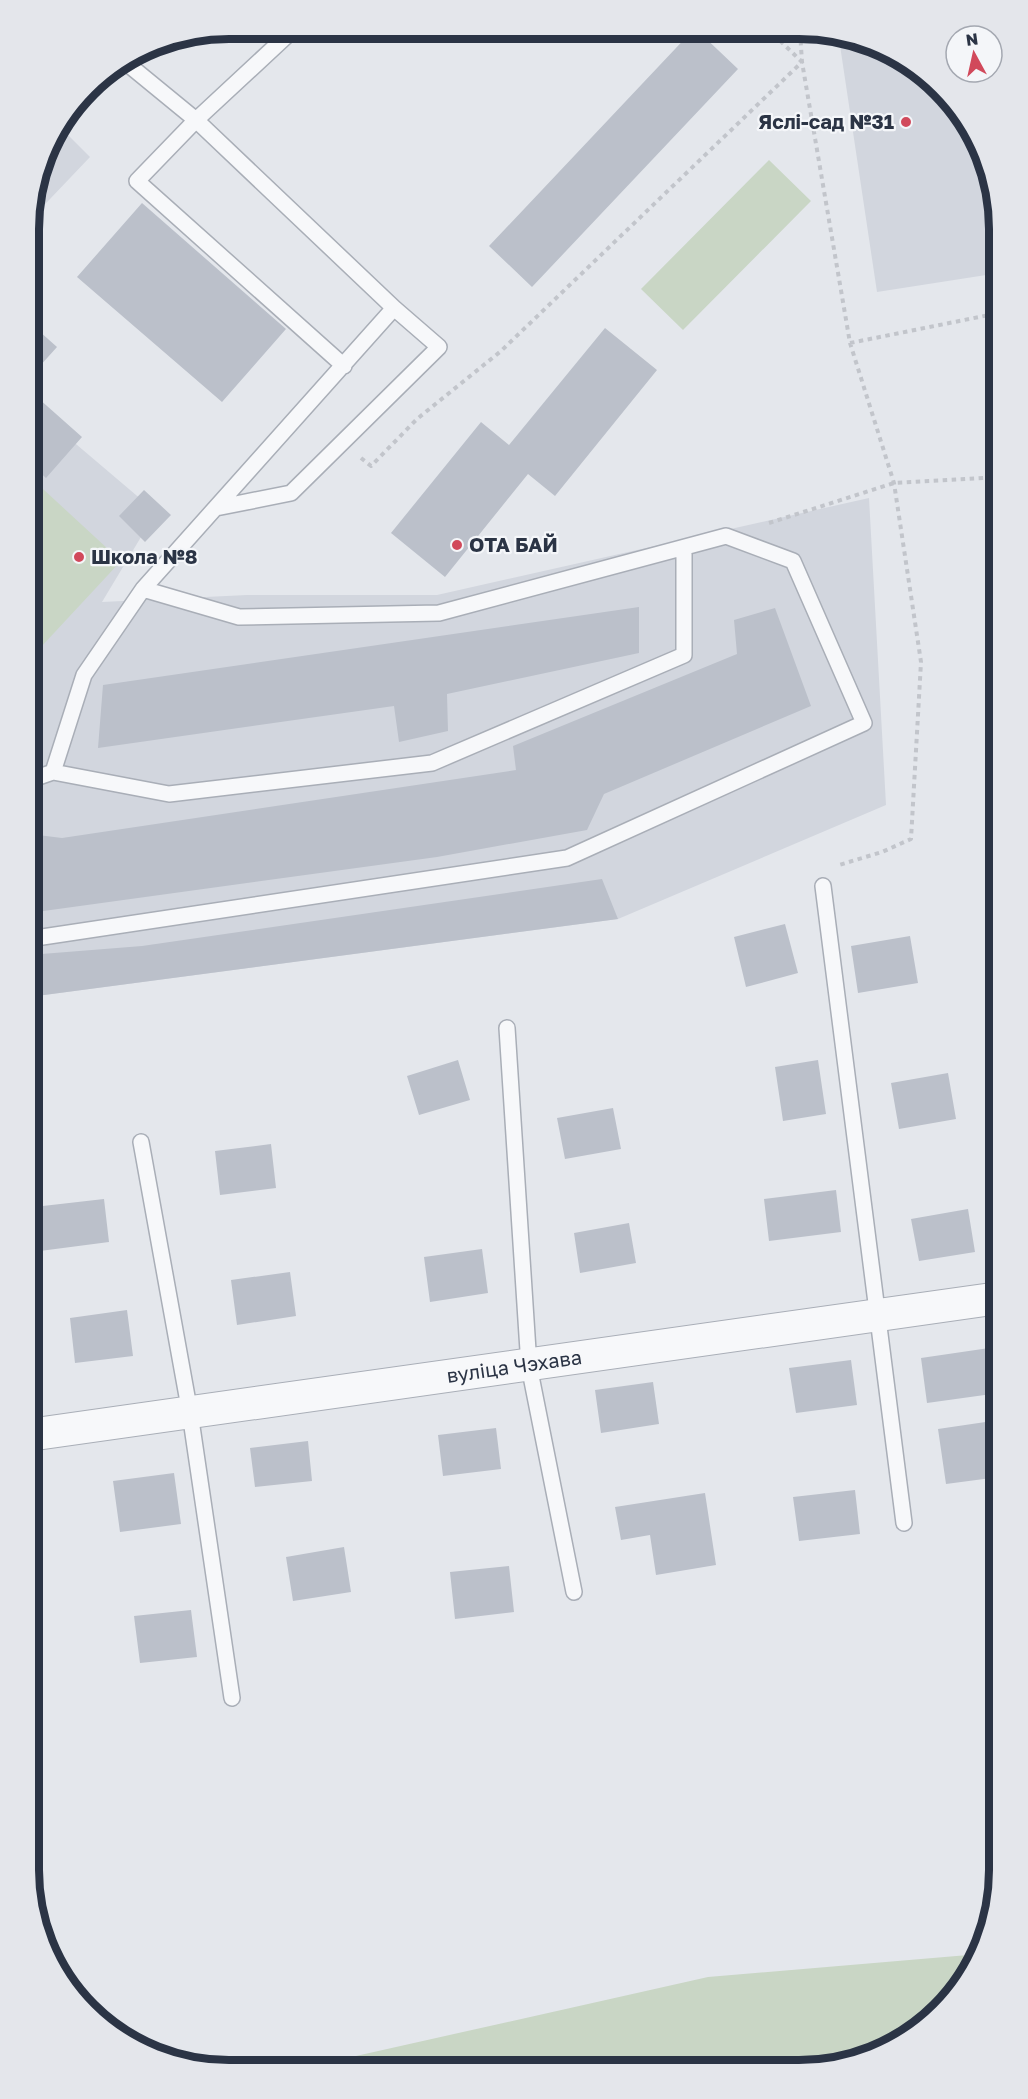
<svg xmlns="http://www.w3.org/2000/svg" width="1028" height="2099" viewBox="0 0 1028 2099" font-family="'Golos Text',sans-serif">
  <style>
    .built { fill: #d2d6de }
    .green { fill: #c9d6c5 }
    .building { fill: #bbc0ca }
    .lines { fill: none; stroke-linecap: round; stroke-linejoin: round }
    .lane-casing { stroke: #a9aeb7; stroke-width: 18 }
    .street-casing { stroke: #a9aeb7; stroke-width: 34 }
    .path { stroke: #c2c5cb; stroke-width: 4; stroke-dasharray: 4.5 4.5; stroke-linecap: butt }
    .lane { stroke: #f7f8fa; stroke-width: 15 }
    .street { stroke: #f7f8fa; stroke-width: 32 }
    .poi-dot { fill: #d1495b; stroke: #f4f6f9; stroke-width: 2 }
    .labels { text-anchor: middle; stroke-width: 4.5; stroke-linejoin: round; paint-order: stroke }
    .poi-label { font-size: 20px; font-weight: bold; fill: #2b3445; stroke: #f4f6f9; text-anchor: start }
    .street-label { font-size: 20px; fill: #2b3445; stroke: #f4f6f9 }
    .rim { fill: none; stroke: #2b3445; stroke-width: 8 }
  </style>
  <rect width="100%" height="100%" fill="#e4e7ec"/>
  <!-- built -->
  <path class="built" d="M838 32 931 78 989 165 999 229V273L877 292Z
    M60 127 90 157 30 220V203L49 140Z
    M30 405 156 512 102 602 247 595H437L869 498 886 805 618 919 29 997Z"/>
  <!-- green -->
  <path class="green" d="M769 160 811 201 683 330 641 289Z
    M30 477 121 561 41 647 30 637Z
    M999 735V846L992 842 987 761Z
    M980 1954 958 1992 911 2037 863 2060 799 2070 298 2069 708 1977Z"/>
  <!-- building -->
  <path class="building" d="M692 31H698L738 69 532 287 489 246Z
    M47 147 56 155 39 174Z
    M142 203 286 329 222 402 77 277Z
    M30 323 57 347 30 377Z
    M605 328 657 370 555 496 528 474 445 577 391 533 481 422 509 445Z
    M38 398 82 437 46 478 30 463V407Z
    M144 490 171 515 145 542 119 516Z
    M639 607V653L447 694 448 731 399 742 394 706 98 748 103 685Z
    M775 608 811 706 604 794 587 830 437 857 29 913 30 834 62 838 516 770 513 746 737 654 734 620Z
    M602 879 618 919 29 997V955L142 946Z
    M785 924 798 973 746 987 734 937Z
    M910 936 918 983 858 993 851 946Z
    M458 1060 470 1100 419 1115 407 1076Z
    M818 1060 826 1114 783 1121 775 1067Z
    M948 1073 956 1119 899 1129 891 1083Z
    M613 1108 621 1149 565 1159 557 1118Z
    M271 1144 276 1188 220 1195 215 1151Z
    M836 1190 841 1232 769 1241 764 1199Z
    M104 1199 109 1242 40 1251 34 1207Z
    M968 1209 975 1252 919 1261 911 1219Z
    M629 1223 636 1263 580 1273 574 1233Z
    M482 1249 488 1293 430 1302 424 1257Z
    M290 1272 296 1316 237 1325 231 1280Z
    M127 1310 133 1356 75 1363 70 1318Z
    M996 1347 999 1393 927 1403 921 1358Z
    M851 1360 857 1405 796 1413 789 1368Z
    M653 1382 659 1424 601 1433 595 1390Z
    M999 1420V1477L946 1484 938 1429Z
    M496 1428 501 1469 443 1476 438 1435Z
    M308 1441 312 1481 255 1487 250 1448Z
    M174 1473 181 1524 120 1532 113 1481Z
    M855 1490 860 1534 799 1541 793 1497Z
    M705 1493 716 1565 656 1575 650 1535 621 1540 615 1507Z
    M344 1547 351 1592 293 1601 286 1557Z
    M509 1566 514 1612 455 1619 450 1572Z
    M191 1610 197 1657 140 1663 134 1616Z"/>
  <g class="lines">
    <!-- lane casing -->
    <g class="lane-casing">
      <path id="lane" d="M294 29 196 120 137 181 344 366
        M216 508 291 493 439 347 394 308
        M53 772 169 794 432 763 684 655V548
        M30 780 53 772 84 675 143 589 394 308 196 120 124 61
        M823 886 904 1523
        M29 939 567 858 864 723 793 561 726 536 439 613 239 617 143 589
        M507 1028 529 1366 574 1592
        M141 1142 190 1413 232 1698"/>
    </g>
    <!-- street casing -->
    <g class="street-casing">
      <g id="street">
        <path id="s1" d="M29 1435 999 1298"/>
      </g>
    </g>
    <!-- path -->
    <path class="path" d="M800 32 802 62 850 343 894 483 921 662 911 839 882 852 839 865
      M850 343 999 313
      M361 458 371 466 417 419 501 351 802 62 771 32
      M769 523 894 483 999 477"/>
    <!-- lane -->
    <use href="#lane" class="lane"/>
    <!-- street -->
    <use href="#street" class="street"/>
  </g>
  <!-- markers -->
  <g class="poi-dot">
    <circle cx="906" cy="122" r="6"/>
    <circle cx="457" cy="545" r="6"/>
    <circle cx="79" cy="557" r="6"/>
  </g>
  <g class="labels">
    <!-- poi labels -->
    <g class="poi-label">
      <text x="894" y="129" text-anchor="end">Яслі-сад №31</text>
      <text x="469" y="552">ОТА БАЙ</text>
      <text x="91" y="564">Школа №8</text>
    </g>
    <!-- street labels -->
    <g class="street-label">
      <text dy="7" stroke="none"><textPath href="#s1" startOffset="490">вуліца Чэхава</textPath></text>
    </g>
  </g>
  <!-- crop -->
  <path d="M0 0H1028V2099H0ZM229 39H799A190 190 0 0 1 989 229V1870A190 190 0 0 1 799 2060H229A190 190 0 0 1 39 1870V229A190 190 0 0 1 229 39Z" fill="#e4e6eb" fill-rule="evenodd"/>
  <path class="rim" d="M229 39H799A190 190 0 0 1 989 229V1870A190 190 0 0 1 799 2060H229A190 190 0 0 1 39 1870V229A190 190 0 0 1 229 39Z"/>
  <!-- north arrow -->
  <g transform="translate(974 54) rotate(352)"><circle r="28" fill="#f4f6f9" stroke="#a4a8b1" stroke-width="1.5"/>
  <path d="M0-4.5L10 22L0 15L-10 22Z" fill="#d1495b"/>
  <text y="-9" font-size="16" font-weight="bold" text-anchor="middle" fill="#2b3445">N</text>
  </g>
</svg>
